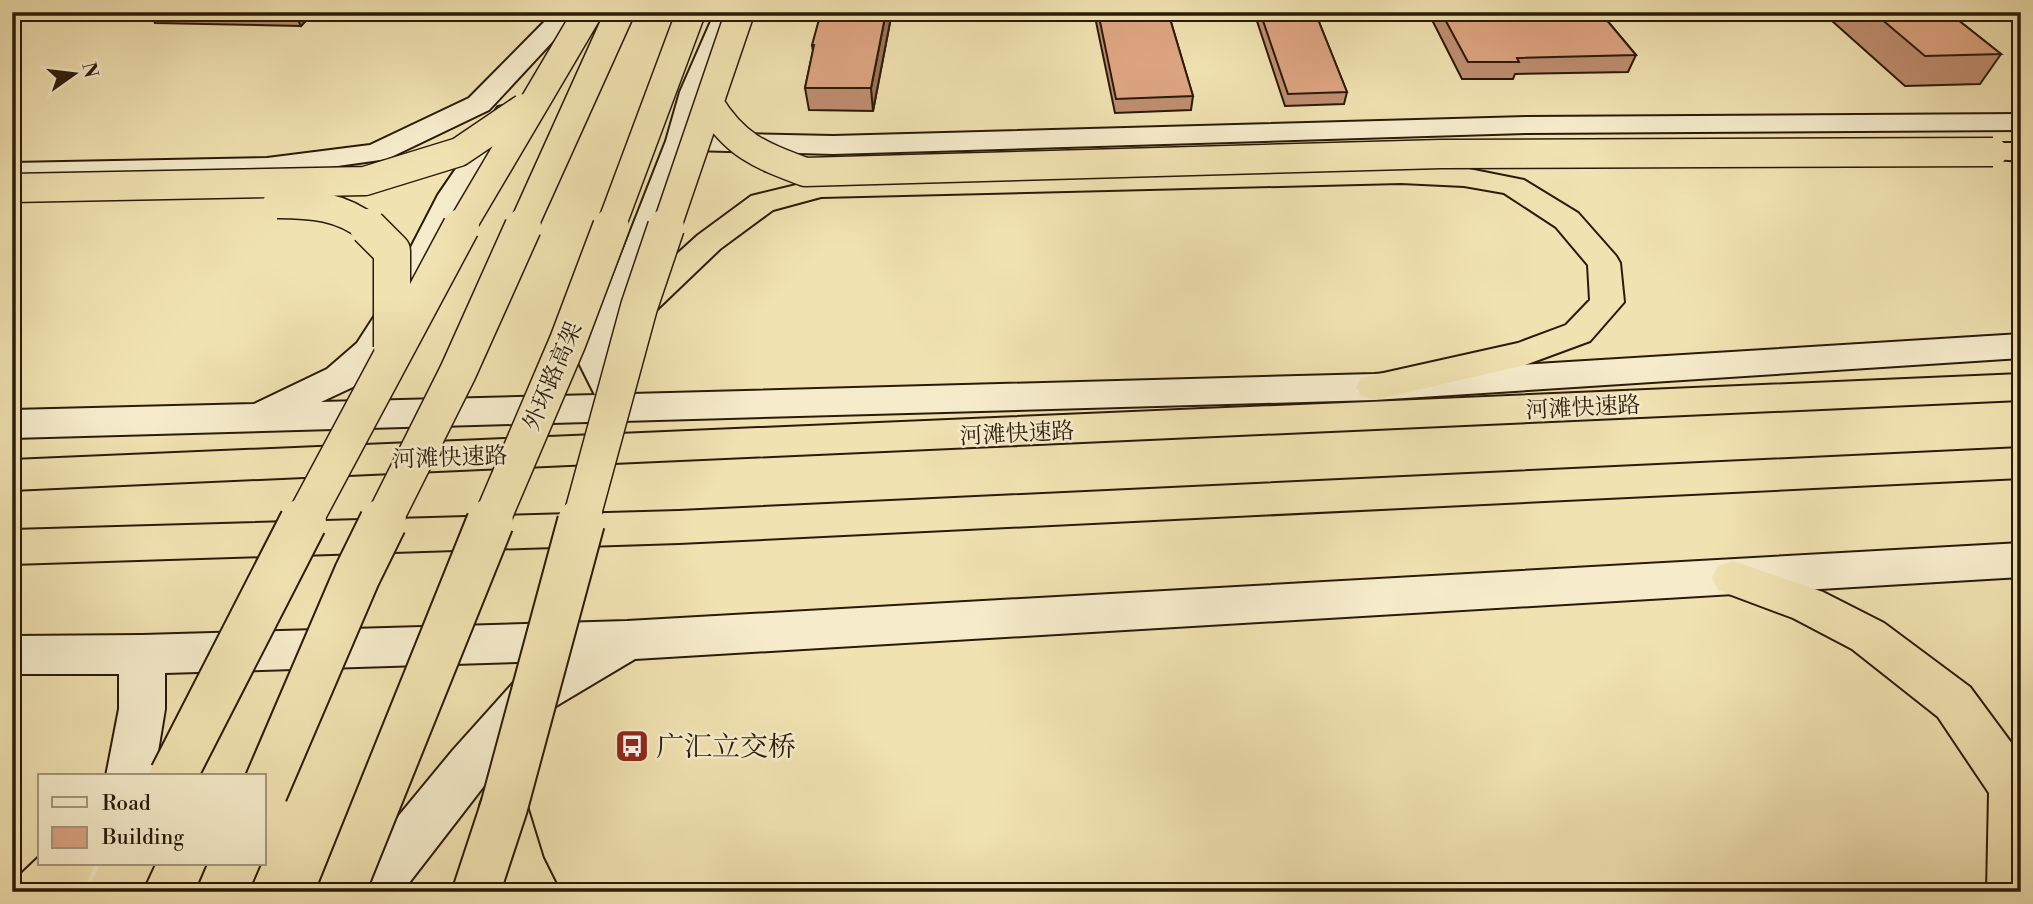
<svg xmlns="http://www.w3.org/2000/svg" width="2033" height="904" viewBox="0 0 2033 904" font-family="'Libre Bodoni','Noto Serif SC',serif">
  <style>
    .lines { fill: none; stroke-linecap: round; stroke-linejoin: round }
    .secondary-casing { stroke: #2a1a09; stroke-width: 4 }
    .highway-casing { stroke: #2a1a09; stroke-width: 4 }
    .secondary { fill: #f6eccc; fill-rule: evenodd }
    .highway { fill: #f1e2b1; fill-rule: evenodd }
    .highway-bridge-far2-casing { stroke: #2a1a09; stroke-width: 31; stroke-linecap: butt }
    .highway-bridge-far1-casing { stroke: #2a1a09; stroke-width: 39; stroke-linecap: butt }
    .highway-bridge-casing { stroke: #2a1a09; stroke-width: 50; stroke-linecap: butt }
    .highway-bridge-far2 { stroke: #f1e2b1; stroke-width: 28 }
    .highway-bridge-far1 { stroke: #f1e2b1; stroke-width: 36 }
    .highway-bridge { stroke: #f1e2b1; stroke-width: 46 }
    .wall { fill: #bf8e70; stroke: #2a1a09; stroke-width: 2 }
    .shaded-wall { fill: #9b745b; stroke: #2a1a09; stroke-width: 2 }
    .building { fill: #dea582; stroke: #2a1a09; stroke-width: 2 }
    .labels { text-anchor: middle; stroke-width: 5; stroke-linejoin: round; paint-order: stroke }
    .street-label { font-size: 23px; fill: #2a1a09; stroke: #f6eccc }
    .near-poi-label { font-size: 28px; fill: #2a1a09; stroke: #f6eccc; text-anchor: start }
  </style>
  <rect width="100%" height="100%" fill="#f1e2b1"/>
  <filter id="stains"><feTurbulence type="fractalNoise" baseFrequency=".00286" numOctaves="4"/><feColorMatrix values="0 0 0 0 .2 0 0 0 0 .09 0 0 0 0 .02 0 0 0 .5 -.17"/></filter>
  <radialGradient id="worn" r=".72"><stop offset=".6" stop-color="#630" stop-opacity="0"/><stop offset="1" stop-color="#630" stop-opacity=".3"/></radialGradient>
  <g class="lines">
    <!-- secondary casing -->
    <g class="secondary-casing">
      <path id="secondary" d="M554 12H580L489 110 387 159 267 176 12 181V163L267 158 370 145 469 98Z
        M715 12H739L708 92 697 133 833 136 1526 117 2021 114V130L1526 133 833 154 691 150 615 363 631 394 1374 374 2021 334V358L1374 400 12 438V410L254 404 327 369 357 343 379 309 438 195 498 107 508 105 518 107 522 113 468 195 413 309 383 361 353 387 321 402 595 395 579 363 666 141 680 92Z
        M2021 543V577L635 659 546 712 487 782 402 892H350L363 859 453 750 514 682 551 661 165 673V709L154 776H106L119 709V674H12V636L142 635 627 621Z
        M71 864H126L113 892H58Z"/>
    </g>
    <!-- highway casing -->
    <g class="highway-casing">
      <path id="highway" d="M1993 143H2021V161L1983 158 1978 152 1983 146Z
        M1401 165 1464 168 1524 180 1578 213 1616 256 1620 263 1624 302 1590 341 1525 365 1374 400 1361 396 1356 387 1361 378 1518 343 1566 325 1590 300 1588 265 1556 227 1504 193 1464 186 1401 183 821 197 773 210 720 249 651 315 639 318 627 315 622 307 627 299 698 235 751 196 821 179Z
        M2021 374V400L12 490V460Z
        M2021 448V478L679 543 12 564V530L679 511Z
        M1733 561 1823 592 1884 623 1970 687 2021 756V892H1987L1989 793 1938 717 1852 649 1793 618 1718 590 1712 578 1718 566Z
        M504 783 522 790 543 858 560 892H505C497 878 477 820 480 806 481 801 484 795 486 790Z
        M40 856V864H95L87 882 77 892H13L21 874Z
        M100 864H154L141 892H87Z
        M208 864H260L248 892H196Z"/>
    </g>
    <!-- secondary -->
    <use href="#secondary" class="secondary"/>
    <!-- highway -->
    <use href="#highway" class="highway"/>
    <!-- highway-bridge-far2 casing -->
    <g class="highway-bridge-far2-casing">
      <path id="highway-bridge-far2" d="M709 103C735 146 760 155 805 172L1441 154 1993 152
        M12 188 365 181 459 152 524 108
        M277 204C311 204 342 206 370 229
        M460 229 588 12
        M522 229 620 12
        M610 229 691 12
        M666 229 740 12"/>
    </g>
    <!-- highway-bridge-far1 casing -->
    <g class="highway-bridge-far1-casing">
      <path id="highway-bridge-far1" d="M368 227 392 251V347
        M302 524 461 227
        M382 524 458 372 523 227
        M490 524 568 341 611 227
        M580 524 639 307 666 227"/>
    </g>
    <!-- highway-bridge casing -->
    <g class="highway-bridge-casing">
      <path id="highway-bridge" d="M173 776 303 522
        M264 792 357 575 383 522
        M341 892 490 522
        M476 892 504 807 581 522"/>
    </g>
    <!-- highway-bridge-far2 -->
    <use href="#highway-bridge-far2" class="highway-bridge-far2"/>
    <!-- highway-bridge-far1 -->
    <use href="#highway-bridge-far1" class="highway-bridge-far1"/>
    <!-- highway-bridge -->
    <use href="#highway-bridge" class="highway-bridge"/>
  </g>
  <!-- wall -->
  <path class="wall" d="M149 12H314L301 26 155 23Z
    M892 12 873 111 809 110 805 88 813 51 812 45Z
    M1094 12H1168L1193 96 1191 110 1115 113Z
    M1254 12H1315L1347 92 1344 104 1285 106Z
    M1428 12H1600L1636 55 1628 72 1515 74 1513 79H1462Z
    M1822 12H1948L2001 54 1980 84 1905 86Z"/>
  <!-- shaded-wall -->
  <path class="shaded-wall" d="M296 12H314L301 26 295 14Z
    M886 12H892L873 111 871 88Z"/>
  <!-- building -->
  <path class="building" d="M208 12H296L295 14Z
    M821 12H886L871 88H805L814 45H812Z
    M1098 12H1168L1193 96 1116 99Z
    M1260 12H1315L1347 92 1288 94Z
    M1441 12H1600L1636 55 1517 58 1519 62H1468Z
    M1873 12H1948L2001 54 1925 56Z"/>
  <!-- icons -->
  <defs>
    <g id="bus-square" transform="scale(1.75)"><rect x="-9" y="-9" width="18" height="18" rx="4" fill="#8f2418" stroke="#f6eccc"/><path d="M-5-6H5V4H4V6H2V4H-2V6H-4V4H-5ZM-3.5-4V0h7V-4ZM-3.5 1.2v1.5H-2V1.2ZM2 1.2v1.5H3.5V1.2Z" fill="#fff"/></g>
  </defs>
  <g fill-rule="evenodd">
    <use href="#bus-square" x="632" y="746"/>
  </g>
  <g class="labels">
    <!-- street labels -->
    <g class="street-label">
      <text transform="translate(552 376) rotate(-67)" y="8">外环路高架</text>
      <text transform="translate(1583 407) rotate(-3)" y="8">河滩快速路</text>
      <text transform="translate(1017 433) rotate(-3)" y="8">河滩快速路</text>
      <text transform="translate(450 457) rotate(-2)" y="8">河滩快速路</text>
    </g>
    <!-- near-poi labels -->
    <g class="near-poi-label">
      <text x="656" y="756">广汇立交桥</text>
    </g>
  </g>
  <!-- margin -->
  <rect width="2033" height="904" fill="none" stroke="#f1e2b1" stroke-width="42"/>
  <rect x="14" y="14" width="2005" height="876" fill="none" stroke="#2a1a09" stroke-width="3.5"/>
  <rect x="21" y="21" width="1991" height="862" fill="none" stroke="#2a1a09" stroke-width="2"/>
  <!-- legend -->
  <rect x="38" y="774" width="228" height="91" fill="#f6eccc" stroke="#a4987e" stroke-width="2"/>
  <rect x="52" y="797" width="35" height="10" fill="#f6eccc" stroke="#a4987e" stroke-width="2"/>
  <text x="102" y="810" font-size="21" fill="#2a1a09">Road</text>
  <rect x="52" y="827" width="35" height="21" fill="#dea582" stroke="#a4987e" stroke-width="2"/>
  <text x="102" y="844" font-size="21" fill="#2a1a09">Building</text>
  <!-- north arrow -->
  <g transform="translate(74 74) rotate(76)" stroke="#f6eccc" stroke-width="5" paint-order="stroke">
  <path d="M0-5L12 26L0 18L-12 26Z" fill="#2a1a09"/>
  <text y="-10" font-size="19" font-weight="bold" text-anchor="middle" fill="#2a1a09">N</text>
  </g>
  <rect width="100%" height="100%" filter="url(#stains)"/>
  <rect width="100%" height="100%" fill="url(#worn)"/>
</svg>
